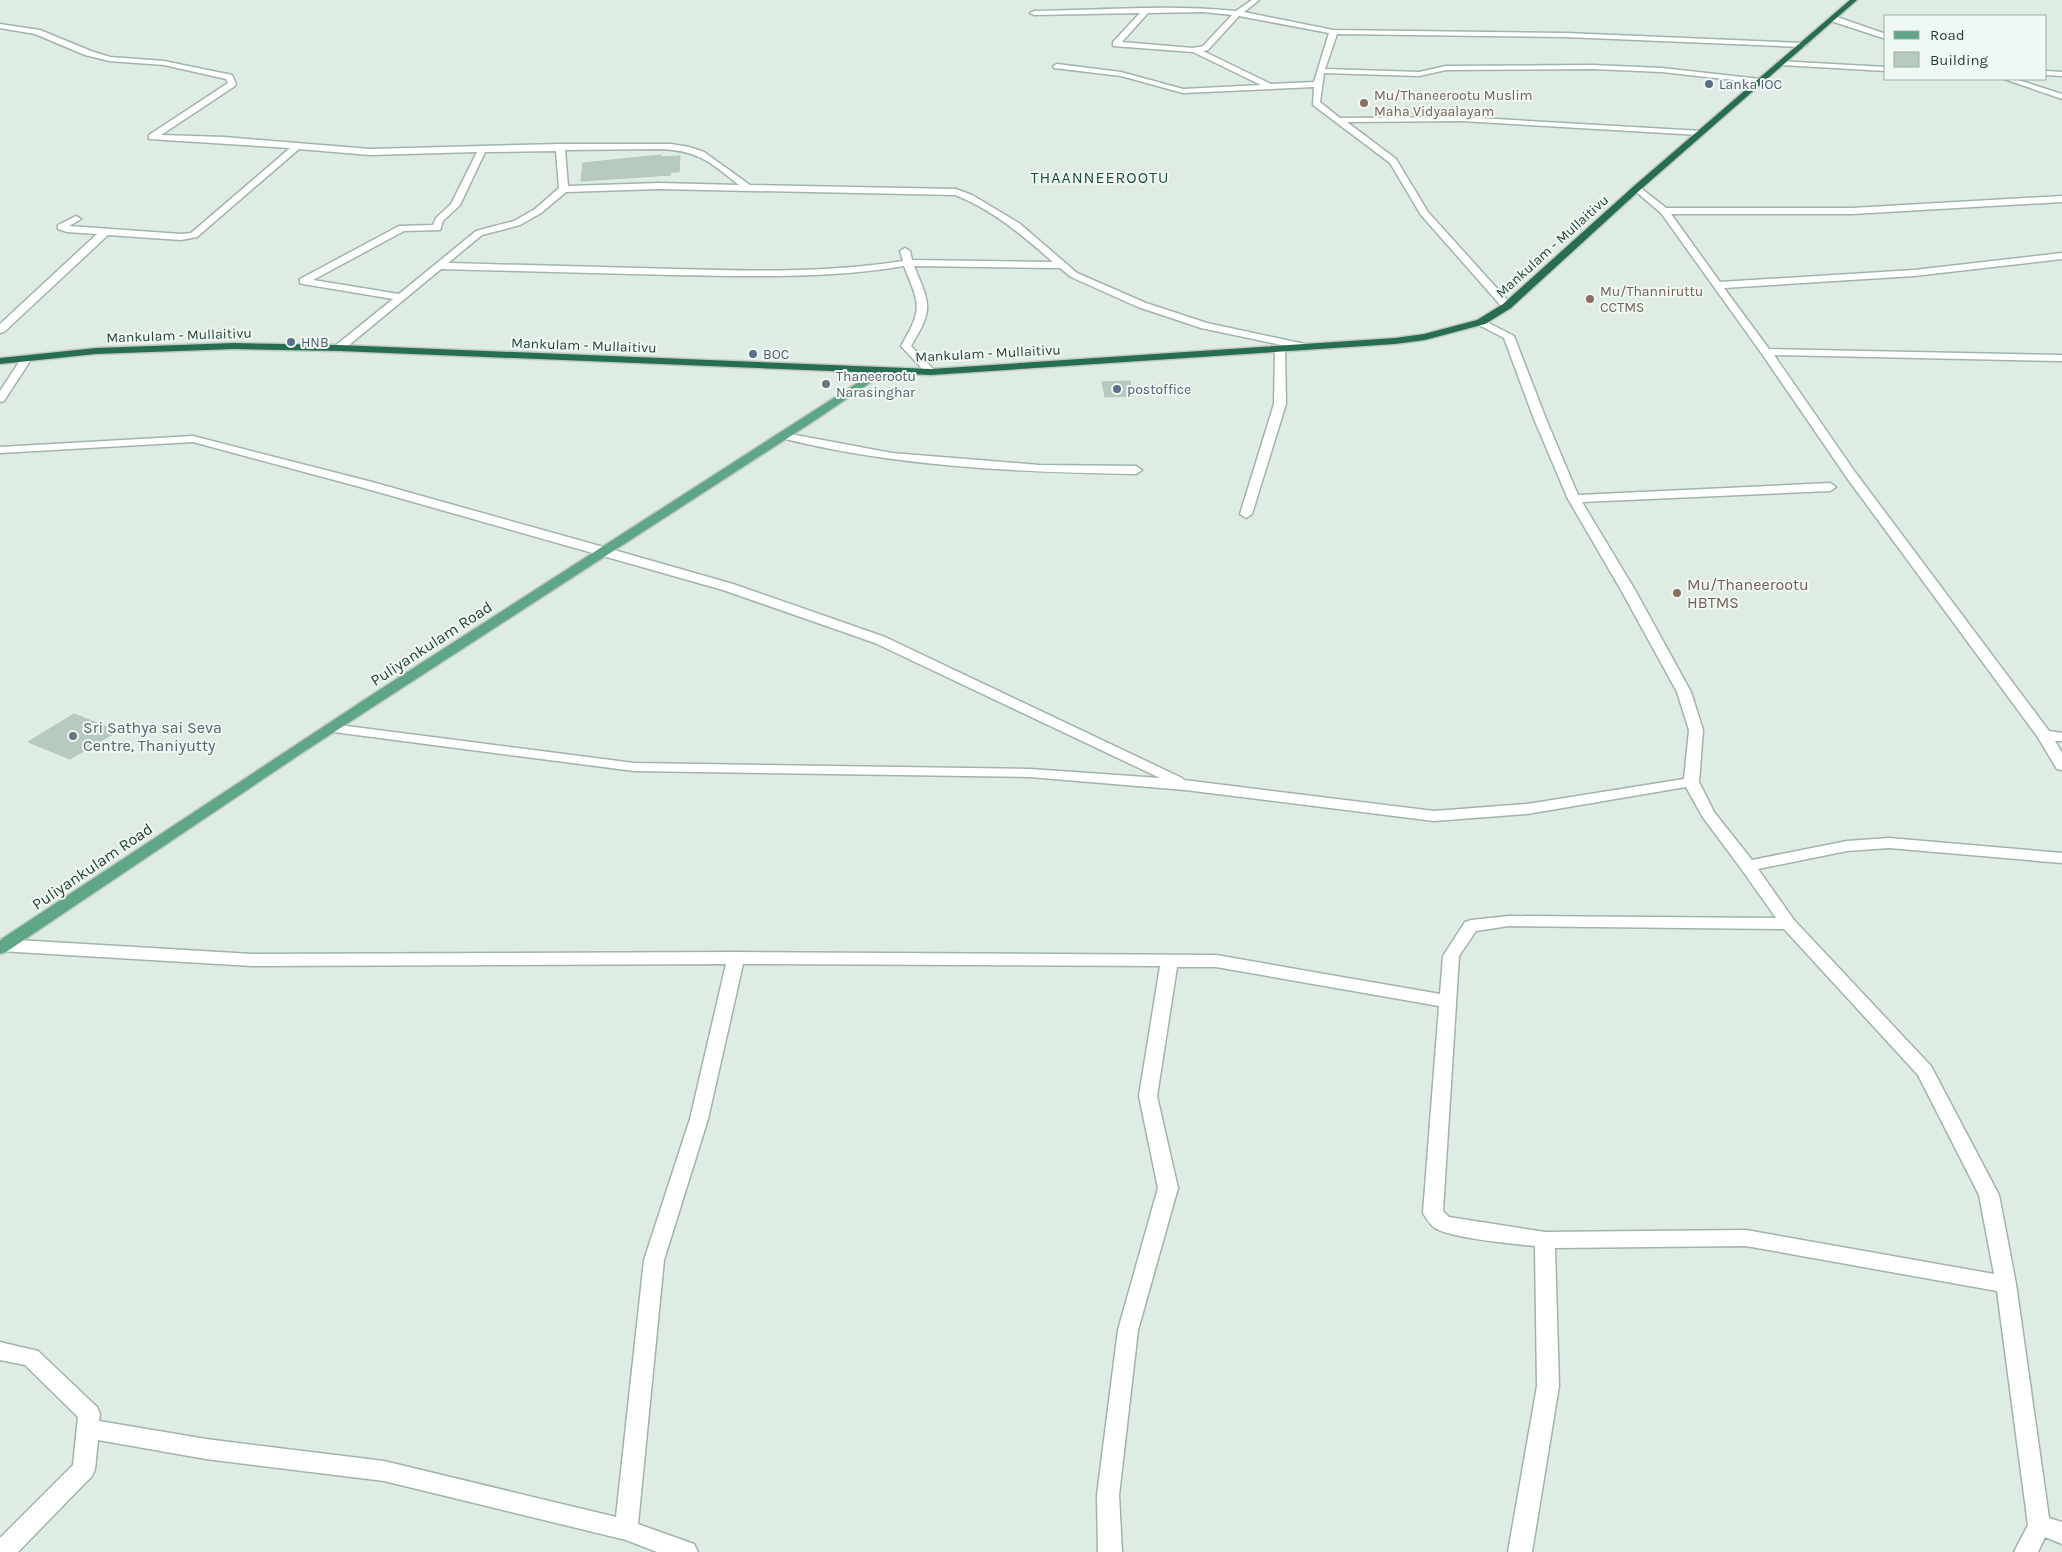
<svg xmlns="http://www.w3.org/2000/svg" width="2062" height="1552" viewBox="0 0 2062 1552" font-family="Karla,sans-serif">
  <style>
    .building { fill: #b7cabf; stroke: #b1c6ba }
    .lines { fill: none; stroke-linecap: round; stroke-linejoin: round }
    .minor-casing { stroke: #a1b4aa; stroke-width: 3 }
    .major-casing { stroke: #c0c9c5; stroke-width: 3 }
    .highway-casing { stroke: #c0c9c5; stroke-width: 3 }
    .minor { fill: #fff; fill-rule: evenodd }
    .major { fill: #5fa687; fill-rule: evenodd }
    .highway { fill: #276d52; fill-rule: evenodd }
    .service-dot { fill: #5c6f8a; stroke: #f0f8f3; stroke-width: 2 }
    .education-dot { fill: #8d6e63; stroke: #f0f8f3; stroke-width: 2 }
    .worship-dot { fill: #6b7280; stroke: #f0f8f3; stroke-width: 2 }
    .labels { text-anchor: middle; stroke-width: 4; stroke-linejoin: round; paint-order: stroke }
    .far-service-label { font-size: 14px; fill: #4e5e75; stroke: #f0f8f3; text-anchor: start }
    .far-education-label { font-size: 14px; fill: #785e54; stroke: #f0f8f3; text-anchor: start }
    .far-street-label { font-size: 14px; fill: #1e3e30; stroke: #f0f8f3 }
    .far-worship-label { font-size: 14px; fill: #5b616d; stroke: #f0f8f3; text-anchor: start }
    .far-quarter-label { font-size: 16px; letter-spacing: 1px; fill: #18523a; stroke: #f0f8f3 }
    .education-label { font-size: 16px; fill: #785e54; stroke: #f0f8f3; text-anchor: start }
    .street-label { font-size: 16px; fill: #1e3e30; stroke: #f0f8f3 }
    .worship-label { font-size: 16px; fill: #5b616d; stroke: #f0f8f3; text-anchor: start }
  </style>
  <rect width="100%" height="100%" fill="#dfece4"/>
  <!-- building -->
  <path class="building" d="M661 155 662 157 680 156 679 172H670L671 175 581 181 583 163Z
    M1130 381 1133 396 1105 397 1102 382Z
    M74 714 118 731 70 759 28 742Z"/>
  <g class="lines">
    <!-- minor casing -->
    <g class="minor-casing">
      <path id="minor" d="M1252 0H1259L1244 12 1333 30 1566 33 1803 43 1807 45 1803 47 1566 37 1337 34 1325 69 1419 72 1446 66 1593 65 1662 68 1760 79 1764 81 1760 83 1662 72 1593 69 1446 70 1419 76 1324 73 1320 102 1340 118 1461 117 1702 131V135H1699L1461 121 1347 122 1396 159 1428 212 1511 304V308H1503L1421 215 1390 163 1313 105 1314 87 1183 93 1121 76 1054 68 1053 66 1057 64 1121 72 1183 89 1261 85 1193 52 1113 46V42L1140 13 1034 15 1030 13 1034 11C1102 10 1169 4 1236 11ZM1203 12 1232 15 1203 46 1193 48 1122 42 1148 13ZM1239 16 1329 33 1314 82 1271 84 1203 51 1208 50Z
        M1831 17H1837L1886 34V39L1831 21Z
        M0 24 40 30 91 51 110 57 164 61 232 75 236 84 235 86 161 135 224 137 370 149 560 144H671L689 147 704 152 750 185 956 189 972 195 1019 223 1077 273 1146 303 1207 323 1305 344 1310 347 1305 350 1201 328 1138 307 1071 277 1060 268 914 266C930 305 934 308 911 346L936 372 931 375 927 374 901 346C923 308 920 306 904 266 828 279 750 276 673 275 596 273 518 271 441 269L343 350H335L334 348 335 346 393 299 303 284 300 283V279L399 226 433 225 436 218 451 204 477 152 370 155 299 149 197 237 181 240 108 235 4 332 0 333V324L97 234 67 232 58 229V225L76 216 81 219 69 226 181 234 191 233 290 148 149 139V135L228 83 226 79 164 65 109 61 85 55 35 34 0 28ZM659 149C698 150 710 162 739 185L659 183 568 186 565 150ZM556 151 559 188 535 209 514 221 476 231 399 294 313 280 404 231 440 230 443 221 460 205 485 152ZM659 189 955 195C992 209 1023 236 1053 262L912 260 910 251 905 248 900 251 903 261C828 273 751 271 675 269 600 267 524 265 448 263L482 235 520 225 541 213 566 192Z
        M1778 61 1886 67V71L1781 65H1778Z
        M2046 71 2062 72V76L2046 75Z
        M2004 79H2015L2062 94V99Z
        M1637 185 1666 208H1852L2062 196V202L1852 214H1671L1720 282 1914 270 2062 253V259L1914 276 1724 288 1769 349 2062 355V361L1774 355 1855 472 2049 731 2062 733V741H2055L2062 753V770L2057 769 2037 736 1847 478 1762 354 1661 213 1634 190 1633 188Z
        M1481 319 1514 336 1546 419 1578 495 1830 483 1836 487 1830 491 1582 502 1635 590 1691 692 1703 730 1699 782 1714 812 1752 860 1847 841 1889 838 2062 853V863L1889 848 1847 851 1758 869 1794 920 1931 1066 1999 1195 2016 1284 2049 1518 2062 1522V1544L2045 1537 2038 1552H2014L2028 1525 1997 1291 1746 1246 1555 1248 1559 1386 1532 1552H1508L1537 1386 1535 1246C1514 1244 1450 1238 1435 1228 1430 1225 1426 1218 1423 1213L1439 1006 1216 967H1177L1157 1096 1178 1188 1138 1330 1119 1495 1122 1552H1098L1097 1495 1118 1330 1158 1188 1139 1096 1160 966 743 964 708 1119 664 1260 638 1524 694 1544 698 1552H657L626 1540 384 1481 206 1459 98 1440 95 1469 92 1476 18 1552H0V1538L73 1465 78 1417 25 1365 0 1360V1342L38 1351 97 1407 100 1414 99 1421 206 1439 384 1461 616 1517 644 1260 690 1119 726 964 252 966 0 951V939L252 954 736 952 1216 955 1440 994 1443 956 1465 922 1471 920 1509 916 1776 918 1742 870 1702 816 1686 787 1527 814 1434 821 1185 790 1030 777 634 771 326 731 324 728 326 725 331 724 634 763 1030 769 1160 778 875 643 723 590 364 488 193 442 0 453V447L193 436 372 482 607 548 733 584 885 637 1182 778 1184 780 1434 811 1527 804 1684 779 1689 730 1677 692 1621 590 1568 499 1534 419 1504 338 1477 324 1476 322ZM1509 926 1784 929 1918 1075 1979 1195 1994 1274 1746 1230 1545 1232 1449 1217 1443 1211 1459 956 1476 931Z
        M1280 346 1285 349 1286 404 1252 514 1246 518 1240 514 1274 404 1275 349Z
        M27 355 32 358 4 401 0 402V391L23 356Z
        M785 433 892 453 1039 465 1136 466 1142 470 1136 474C1017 472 897 467 781 438L779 436 781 434Z"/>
    </g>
    <!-- major casing -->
    <g class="major-casing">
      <path id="major" d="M882 367 886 368 887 370 886 372 817 419 305 751 6 952 0 954V940L370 696Z"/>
    </g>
    <!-- highway casing -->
    <g class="highway-casing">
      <path id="highway" d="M1850 0H1857L1640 190 1511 308 1485 324 1425 340 1395 344 931 375 339 351 234 349 96 354 0 364V358L96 348 234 343 339 345 931 369 1395 338 1424 334 1477 320 1503 304 1634 186Z"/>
    </g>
    <!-- minor -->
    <use href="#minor" class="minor"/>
    <!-- major -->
    <use href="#major" class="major"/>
    <!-- highway -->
    <use href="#highway" class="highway"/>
  </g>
  <!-- markers -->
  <g class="service-dot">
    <circle cx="1709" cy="84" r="5"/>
    <circle cx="291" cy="342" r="5"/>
    <circle cx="753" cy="354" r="5"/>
    <circle cx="1117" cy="389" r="5"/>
  </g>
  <g class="education-dot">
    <circle cx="1364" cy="103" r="5"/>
    <circle cx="1590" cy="299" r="5"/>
    <circle cx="1677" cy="593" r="5"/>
  </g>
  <g class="worship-dot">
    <circle cx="826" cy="384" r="5"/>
    <circle cx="73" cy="736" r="5"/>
  </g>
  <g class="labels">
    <!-- far-service labels -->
    <g class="far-service-label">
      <text x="1719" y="89">Lanka IOC</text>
      <text x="301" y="347">HNB</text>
      <text x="763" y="359">BOC</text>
      <text x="1127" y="394">postoffice</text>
    </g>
    <!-- far-education labels -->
    <g class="far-education-label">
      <text x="1374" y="100">Mu/Thaneerootu Muslim<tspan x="1374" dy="16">Maha Vidyaalayam</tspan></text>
      <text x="1600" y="296">Mu/Thanniruttu<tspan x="1600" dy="16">CCTMS</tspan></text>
    </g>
    <!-- far-street labels -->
    <g class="far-street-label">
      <text transform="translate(1552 246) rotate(-42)" y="5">Mankulam - Mullaitivu</text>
      <text transform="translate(179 335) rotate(-2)" y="5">Mankulam - Mullaitivu</text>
      <text transform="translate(584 345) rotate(2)" y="5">Mankulam - Mullaitivu</text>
      <text transform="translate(988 353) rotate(-3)" y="5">Mankulam - Mullaitivu</text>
    </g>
    <!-- far-worship labels -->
    <g class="far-worship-label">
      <text x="836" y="381">Thaneerootu<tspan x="836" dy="16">Narasinghar</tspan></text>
    </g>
    <!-- far-quarter labels -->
    <g class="far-quarter-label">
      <text x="1100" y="183">THAANNEEROOTU</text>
    </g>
    <!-- education labels -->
    <g class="education-label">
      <text x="1687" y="590">Mu/Thaneerootu<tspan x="1687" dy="18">HBTMS</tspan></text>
    </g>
    <!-- street labels -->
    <g class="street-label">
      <text transform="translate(431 643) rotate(-33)" y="6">Puliyankulam Road</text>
      <text transform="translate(92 866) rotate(-34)" y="6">Puliyankulam Road</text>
    </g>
    <!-- worship labels -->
    <g class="worship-label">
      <text x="83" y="733">Sri Sathya sai Seva<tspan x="83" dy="18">Centre, Thaniyutty</tspan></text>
    </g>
  </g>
  <!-- legend -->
  <rect x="1884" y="15" width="162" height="65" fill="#f0f8f3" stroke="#9caea5"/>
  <rect x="1894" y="31" width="25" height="8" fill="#5fa687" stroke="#9caea5"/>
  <text x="1930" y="40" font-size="15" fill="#1e3e30">Road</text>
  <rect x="1894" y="52" width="25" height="15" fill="#b7cabf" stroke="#9caea5"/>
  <text x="1930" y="65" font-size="15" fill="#1e3e30">Building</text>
</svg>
